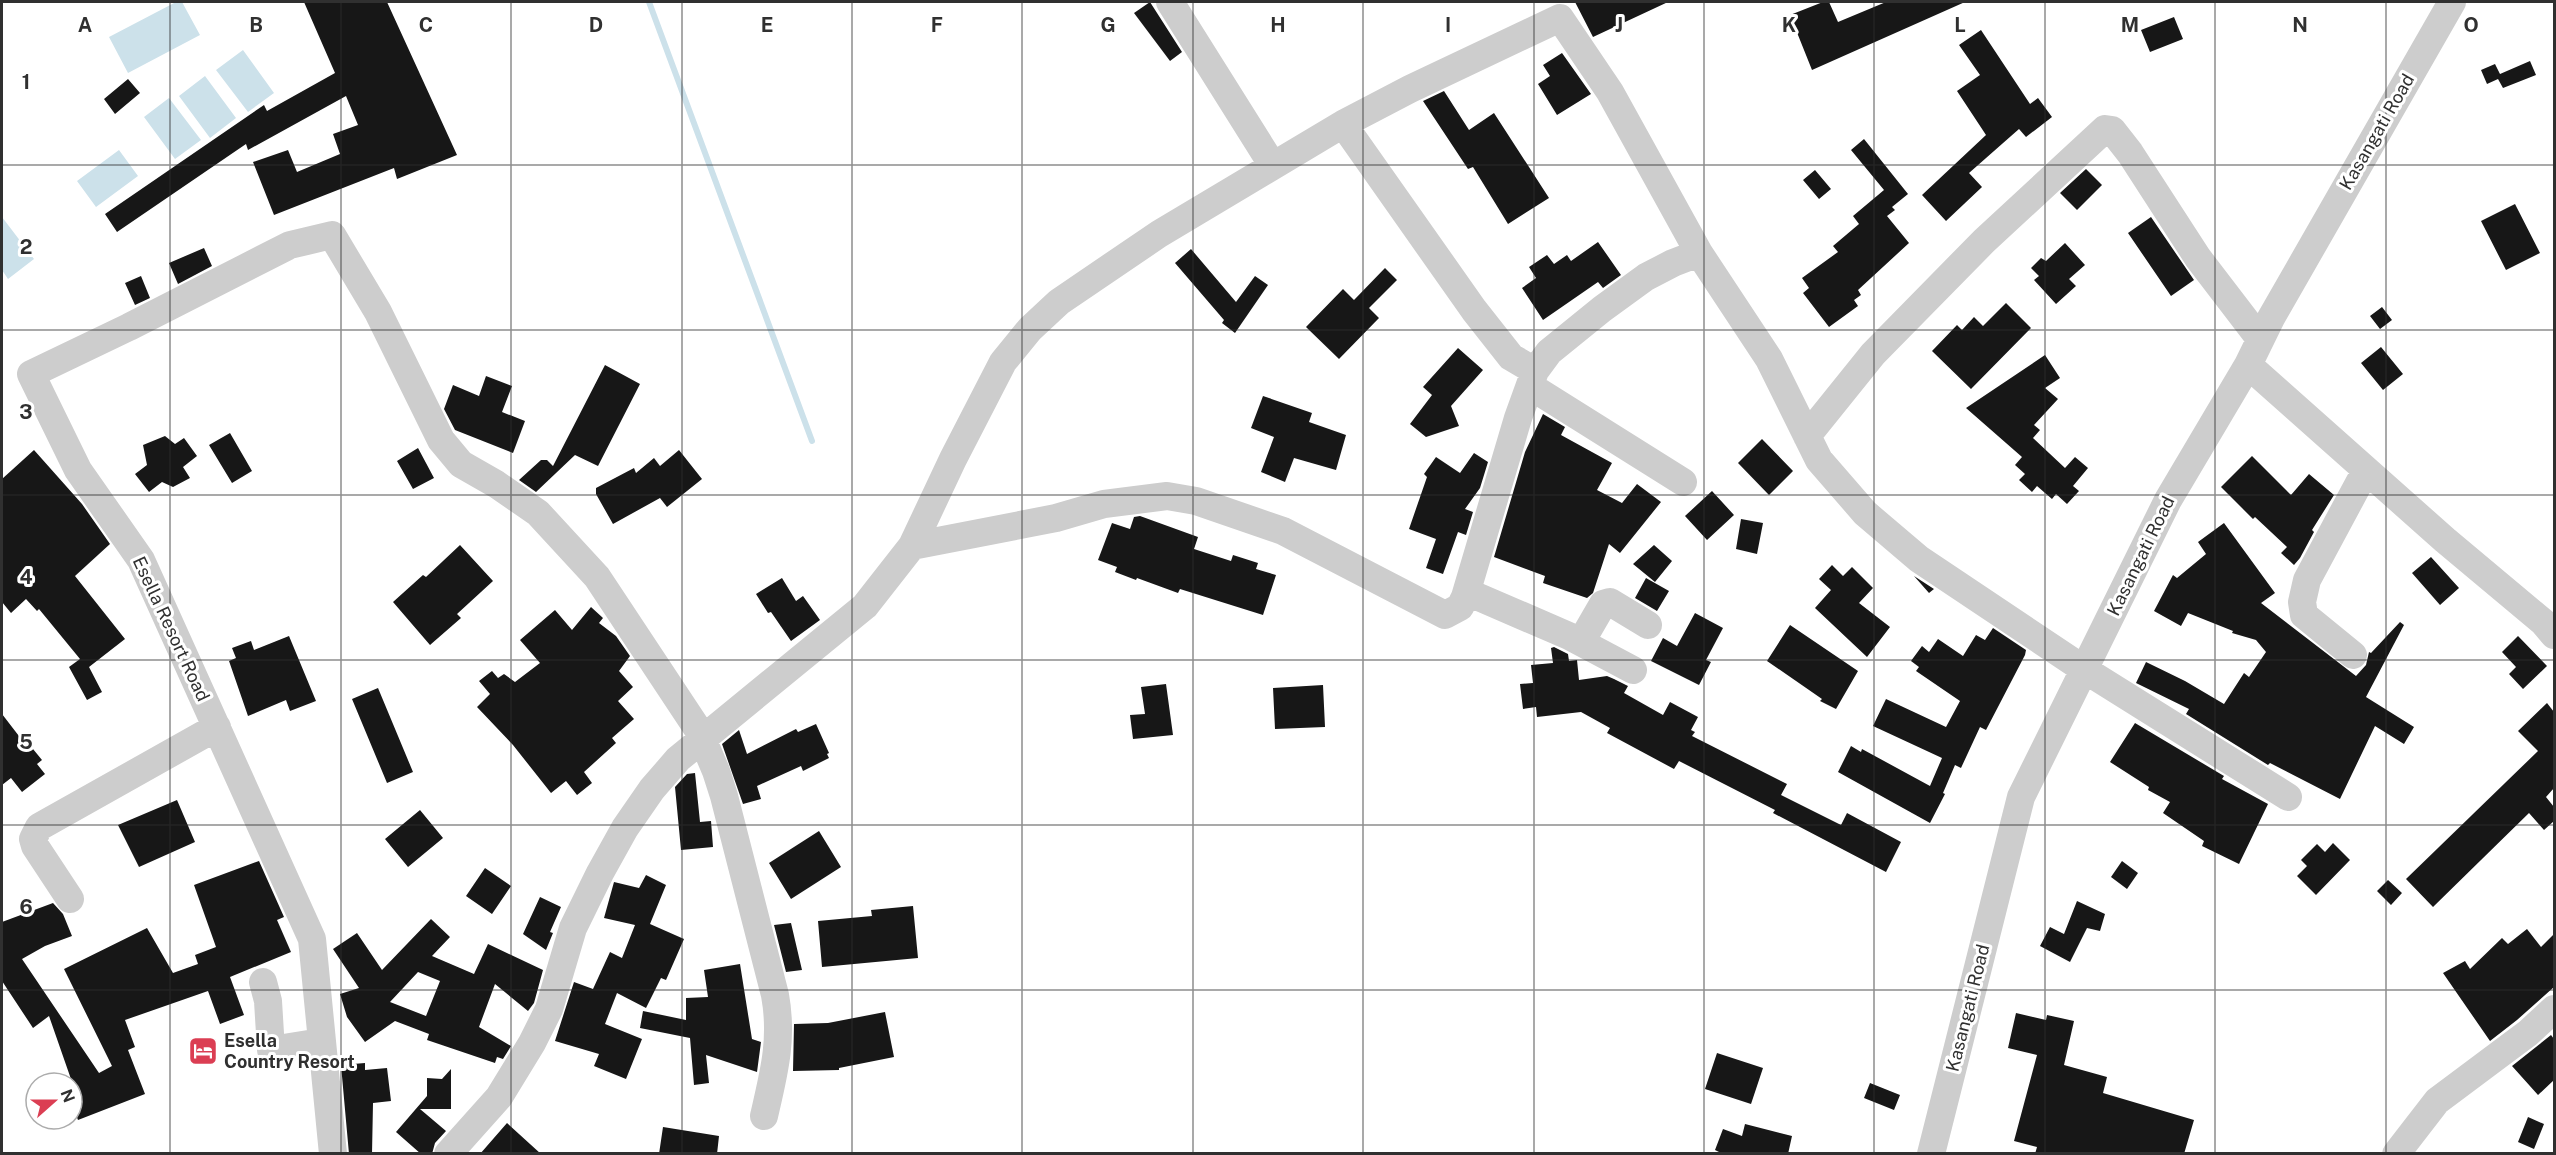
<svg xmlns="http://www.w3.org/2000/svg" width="2556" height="1155" viewBox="0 0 2556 1155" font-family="'Public Sans',sans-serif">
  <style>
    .water { fill: #cce1ea }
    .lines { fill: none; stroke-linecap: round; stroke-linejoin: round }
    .stream { stroke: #cce1ea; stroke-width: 6 }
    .building { fill: #171717; fill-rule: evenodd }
    .minor { stroke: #cdcdcd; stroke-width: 28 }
    .grid { fill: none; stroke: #303030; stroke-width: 1.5; stroke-opacity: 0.55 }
    .labels { text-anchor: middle; stroke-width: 6; stroke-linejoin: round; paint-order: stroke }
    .street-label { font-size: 18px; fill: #303030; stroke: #fff }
    .poi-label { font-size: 18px; font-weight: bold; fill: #303030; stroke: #fff; text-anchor: start }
    .grid-label { font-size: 20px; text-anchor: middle; font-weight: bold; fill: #303030; stroke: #fff; stroke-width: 6; stroke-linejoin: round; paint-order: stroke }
  </style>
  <rect width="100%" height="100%" fill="#fff"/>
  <!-- water -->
  <path class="water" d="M176 2H182L200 35 128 73 109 37Z
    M243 50 274 93 248 112 216 70Z
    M205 76 236 118 210 138 179 96Z
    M169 98 201 140 175 159 144 117Z
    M119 150 138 176 96 207 77 181Z
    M2 217 34 259 8 279 2 270Z"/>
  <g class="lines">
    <!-- stream -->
    <path class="stream" d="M649 2 812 441"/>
  </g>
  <!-- building -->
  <path class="building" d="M304 2H387L457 155 397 179 394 168 274 215 253 162 288 150 297 172 340 154 333 134 358 125 346 96 248 150 246 144 117 232 105 214 264 105 267 111 335 73Z
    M1150 2 1182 52 1170 61 1134 13Z
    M1575 2H1668L1593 37Z
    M1823 2H1829L1838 22 1886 2H1965L1812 70 1790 15Z
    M2174 17 2183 39 2150 52 2141 30Z
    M1981 30 2030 104 2038 98 2052 117 2026 137 2019 129 1969 173 1982 187 1946 221 1922 195 1986 135 1957 91 1980 75 1959 45Z
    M1562 53 1591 94 1557 115 1538 84 1550 76 1543 65Z
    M2530 61 2536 75 2503 88 2498 79 2487 84 2481 70 2495 64 2500 74Z
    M128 79 140 93 115 114 104 99Z
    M1444 91 1469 130 1494 113 1549 198 1508 224 1473 167 1468 169 1423 101Z
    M1864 139 1908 194 1892 207 1895 210 1887 216 1909 243 1858 290 1861 295 1854 300 1858 306 1829 327 1803 293 1809 288 1802 278 1838 252 1833 246 1859 224 1853 216 1884 190 1851 150Z
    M2086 169 2102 185 2077 210 2060 193Z
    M1815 170 1831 189 1819 199 1803 180Z
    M2515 204 2540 253 2506 270 2481 221Z
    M2151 217 2194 280 2171 296 2128 233Z
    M1598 242 1621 275 1603 288 1598 282 1543 320 1522 288 1536 278 1529 267 1547 255 1554 264 1567 255 1571 261Z
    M2065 243 2085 265 2069 279 2076 286 2056 304 2034 280 2039 276 2031 268 2041 258 2046 261Z
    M204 248 212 266 178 284 169 263Z
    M1191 249 1236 302 1255 276 1268 285 1235 333 1222 323 1224 320 1175 263Z
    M1385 268 1397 280 1369 308 1379 318 1339 359 1306 327 1343 289 1354 300Z
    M141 276 150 298 135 305 125 283Z
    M2006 303 2031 328 1971 389 1932 351 1957 325 1962 330 1974 317 1983 326Z
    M2382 307 2392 320 2380 329 2370 316Z
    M2381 347 2403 374 2383 390 2361 363Z
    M1458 348 1483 370 1451 406 1459 426 1426 437 1410 424 1432 395 1423 387Z
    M2045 355 2060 378 2045 388 2058 399 2034 425 2040 430 2033 438 2065 468 2075 457 2088 468 2073 486 2079 491 2067 504 2056 494 2052 499 2037 486 2032 492 2019 480 2025 474 2015 465 2022 457 1966 408Z
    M605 365 640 384 598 466 575 455 536 492 519 480 541 460H547L553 466Z
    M486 376 512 386 502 412 525 421 513 453 455 430 444 409 453 385 479 396Z
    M1263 396 1312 413 1309 422 1346 435 1336 470 1294 458 1285 482 1261 472 1274 437 1251 428Z
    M1543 414 1565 427 1561 435 1612 463 1597 490 1622 503 1637 484 1661 502 1620 553 1609 544 1593 593 1587 598 1543 583 1545 576 1494 557 1525 452Z
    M230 433 252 471 232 483 209 445Z
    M165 436 175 444 184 438 197 456 183 467 190 478 173 487 162 482 149 492 135 474 147 465 143 445Z
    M1762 439 1793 471 1769 495 1738 463Z
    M418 448 434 478 413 489 397 461Z
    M34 450 82 504 110 544 75 576 125 639 89 667 102 692 87 700 69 667 80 659 39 609 37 611 26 599 11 613 2 602V479Z
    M679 450 702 479 667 507 660 498 613 524 596 494V488L634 468 636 473 654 458 660 466Z
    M1474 453 1488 462 1480 488 1465 509 1473 512 1466 535 1458 532 1443 574 1426 568 1436 539 1409 529 1427 477 1424 474 1436 457 1460 473Z
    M2252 456 2291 495 2309 474 2334 495 2312 530 2314 532 2300 558 2294 565 2281 553 2287 547 2255 517 2253 519 2221 487Z
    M1712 491 1734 515 1707 540 1685 516Z
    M1140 516 1198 537 1194 549 1231 561 1233 555 1258 563 1256 569 1276 575 1263 615 1180 589 1178 593 1137 578 1136 580 1115 572 1117 567 1098 560 1112 523 1130 529 1134 517Z
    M1741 519 1763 523 1757 554 1736 549Z
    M2224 523 2275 593 2261 603 2356 676 2366 665 2369 652 2371 653 2400 622 2404 625 2366 697 2414 727 2404 744 2375 726 2340 799 2270 763 2268 765 2186 714 2189 709 2136 683 2146 662 2185 681 2224 704 2244 673 2249 677 2266 652 2256 640 2232 633 2233 631 2188 613 2181 626 2154 611 2173 575 2177 578 2206 554 2198 542Z
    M460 545 493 581 457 614 461 618 430 645 393 602 423 575 426 577Z
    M1654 545 1672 561 1655 582 1633 564Z
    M2431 557 2459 588 2440 605 2412 573Z
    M1832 565 1843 576 1852 567 1873 588 1859 603 1890 627 1867 657 1815 608 1831 590 1819 579Z
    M1914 576 1934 589 1929 593Z
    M782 578 796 601 803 596 820 620 791 641 771 612 768 613 756 594Z
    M1646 578 1669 591 1657 611 1635 598Z
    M591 607 603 618 599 623 616 636 630 656 619 671 633 687 618 701 634 719 612 738 616 743 584 772 592 783 577 795 566 781 551 793 513 745 477 707 490 694 479 681 492 671 498 678 504 674 515 682 540 663 520 640 555 610 572 630Z
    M1695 613 1723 628 1706 660 1711 662 1699 685 1651 661 1663 638 1677 646Z
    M1790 625 1858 671 1836 709 1820 701 1822 699 1767 661Z
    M1993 628 2026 650 2025 655 1986 730 1980 727 1961 768 1955 765 1943 793 1945 794 1930 823 1838 772 1851 746 1861 752 1862 749 1930 786 1942 758 1873 726 1886 699 1946 727 1960 701 1916 671 1919 667 1911 661 1922 646 1929 652 1938 639 1963 656 1976 635 1985 640Z
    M289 636 316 701 290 711 286 700 248 716 229 661 236 658 232 648 251 641 254 650Z
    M2518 636 2547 666 2523 689 2509 674 2516 667 2502 652Z
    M1554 647 1568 654 1569 661 1577 660 1579 680 1607 676 1614 679 1628 686 1624 693 1663 715 1670 702 1698 717 1691 730 1695 732 1692 736 1787 784 1781 795 1841 825 1847 813 1901 842 1886 872 1773 813 1775 810 1679 761 1674 769 1607 733 1610 728 1581 712 1537 717 1536 707 1523 709 1520 684 1533 683 1531 665 1553 663 1551 648Z
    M1166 684 1173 735 1133 739 1130 715 1145 714 1141 687Z
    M1323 685 1325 727 1275 729 1273 688Z
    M378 688 413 772 387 783 352 699Z
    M2547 703 2554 712V788L2546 797 2554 807V821L2544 830 2529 813 2433 907 2406 879 2538 751 2518 731Z
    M2 714 22 740 24 738 42 760 37 764 45 774 22 792 11 778 2 785Z
    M2135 723 2224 776 2222 779 2268 804 2239 864 2202 846 2204 841 2163 813 2170 802 2148 790 2149 787 2110 762Z
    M816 724 829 753 827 754 829 758 803 771 801 766 757 786 761 799 743 804 722 744 739 730 747 754 796 729 798 732Z
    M695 773 700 822 711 821 713 847 681 850 675 787 687 774Z
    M177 800 195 842 139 867 118 825Z
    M420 810 443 838 408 867 385 839Z
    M819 831 841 867 791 899 769 863Z
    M2333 843 2350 860 2316 895 2297 876 2307 866 2301 860 2317 844 2325 852Z
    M259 861 284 917 277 920 291 952 230 977 244 1015 220 1024 208 991 125 1020 135 1047 128 1050 145 1094 78 1120 72 1105V1082L49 1016 33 1028 2 981V922L53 903 63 914 72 936 45 946 22 959 99 1073 112 1066 64 969 147 928 173 973 198 964 195 955 216 947 194 885Z
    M2122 861 2138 873 2127 889 2111 877Z
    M485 868 511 886 492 914 466 896Z
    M646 875 666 885 650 924 684 939 666 980 661 978 646 1008 617 993 605 1024 642 1039 626 1079 594 1066 599 1054 555 1041 574 982 593 989 610 952 622 958 635 925 604 918 614 882 639 888Z
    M2388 880 2402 893 2391 905 2377 891Z
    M540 897 561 907 550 932 553 933 546 950 523 934Z
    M2077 901 2105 914 2100 931 2087 928 2070 962 2040 946 2050 927 2064 934Z
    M913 906 918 958 822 967 818 921 872 916 871 910Z
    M431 919 450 937 432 956 474 974 488 944 543 970 534 1003 528 1011 495 984 479 1027 511 1046 503 1059 497 1057 495 1063 427 1040 429 1034 395 1021 365 1042 347 1017 340 994 359 988 333 949 357 933 382 970ZM418 972 440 981 426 1016 390 1002Z
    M791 923 802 970 786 972 774 925Z
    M2527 929 2541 947 2554 934V987L2517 1020 2490 1041 2443 973 2465 961 2470 969 2502 938 2508 944Z
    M740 964 752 1039 761 1042 757 1072 706 1055 709 1083 694 1085 690 1038 640 1028 643 1011 686 1020V998L708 997 704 970Z
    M885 1012 894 1057 839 1068V1070L793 1071 794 1024 828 1023Z
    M2016 1013 2046 1020 2047 1015 2074 1021 2064 1065 2107 1077 2103 1093 2194 1120 2184 1154H2035L2037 1147 2014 1141 2037 1055 2008 1048Z
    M2551 1035 2554 1039V1080L2538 1095 2512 1066Z
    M1717 1053 1763 1068 1751 1104 1705 1089Z
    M365 1063V1070L387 1068 391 1101 373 1103 372 1154H349L341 1065Z
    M451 1069V1109H420L446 1131 435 1143 432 1154H421L396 1132 427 1096V1078L442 1079Z
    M1870 1083 1900 1095 1894 1110 1864 1098Z
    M2528 1117 2544 1124 2534 1149 2518 1142Z
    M507 1123 541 1154H480Z
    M1745 1124 1792 1136 1788 1154H1723L1715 1150 1723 1129 1742 1136Z
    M663 1127 719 1136 717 1154H659Z"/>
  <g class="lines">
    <!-- minor -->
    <path class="minor" d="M1170 2 1273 166
      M1343 124 1474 310 1511 357 1535 371
      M2248 365 2445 540 2543 622 2554 635
      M1530 386 1683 482
      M1807 436 1873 354 1984 241 2105 129 2112 130 2130 153 2198 258 2260 339
      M912 546 1056 518 1104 504 1167 496 1196 501 1283 531 1445 615 1460 607 1465 597 1518 418 1535 371 1549 352 1602 309 1646 277 1673 263 1699 253
      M1467 592 1569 636 1633 670
      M1581 642 1603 604 1610 602 1648 625
      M2353 655 2304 615 2302 602 2307 580 2366 470
      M70 899 35 846 33 839 39 827 217 727
      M263 982 268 1001 271 1050 321 1042
      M333 1154 312 939 141 560 78 470 31 374 129 327 290 245 332 235 378 312 441 440 461 464 496 484 538 513 597 577 699 731 716 771 724 796 775 995C783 1039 774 1073 764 1116
      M448 1154 499 1097 532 1043 549 1009 573 928 600 873 625 828 652 789 678 759 865 606 912 546 953 459 1003 362 1030 329 1059 302 1159 234 1343 124 1410 89 1560 18 1610 92 1699 253 1769 359 1819 460 1865 513 1919 559 2085 670 2288 797
      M1931 1154 2021 797 2168 500 2248 365 2271 318 2452 2
      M2396 1154 2437 1101 2528 1033 2554 1009"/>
  </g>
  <!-- grid -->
  <path class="grid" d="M170 2V1154M341 2V1154M511 2V1154M682 2V1154M852 2V1154M1022 2V1154M1193 2V1154M1363 2V1154M1534 2V1154M1704 2V1154M1874 2V1154M2045 2V1154M2215 2V1154M2386 2V1154M2 165H2554M2 330H2554M2 495H2554M2 660H2554M2 825H2554M2 990H2554"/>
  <!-- icons -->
  <defs>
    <g id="hotel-square" transform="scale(1.5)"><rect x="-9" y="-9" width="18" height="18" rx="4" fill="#db3e53" stroke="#fff"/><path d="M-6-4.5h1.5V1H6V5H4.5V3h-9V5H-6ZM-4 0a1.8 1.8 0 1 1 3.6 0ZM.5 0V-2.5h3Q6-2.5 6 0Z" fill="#fff"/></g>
  </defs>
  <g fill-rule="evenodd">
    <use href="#hotel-square" x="203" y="1051"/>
  </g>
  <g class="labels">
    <!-- street labels -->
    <g class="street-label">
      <text transform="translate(2377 132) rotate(-60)" y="6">Kasangati Road</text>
      <text transform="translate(2141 556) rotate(-64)" y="6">Kasangati Road</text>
      <text transform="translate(171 629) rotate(65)" y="6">Esella Resort Road</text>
      <text transform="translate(1968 1008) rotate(-76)" y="6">Kasangati Road</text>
    </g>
    <!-- poi labels -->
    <g class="poi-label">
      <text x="224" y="1047">Esella<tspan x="224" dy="21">Country Resort</tspan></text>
    </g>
  </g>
  <g class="grid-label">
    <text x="85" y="32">A</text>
    <text x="256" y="32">B</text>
    <text x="426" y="32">C</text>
    <text x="596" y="32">D</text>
    <text x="767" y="32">E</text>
    <text x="937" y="32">F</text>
    <text x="1108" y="32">G</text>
    <text x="1278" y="32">H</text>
    <text x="1448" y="32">I</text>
    <text x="1619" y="32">J</text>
    <text x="1789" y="32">K</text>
    <text x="1960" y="32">L</text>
    <text x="2130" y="32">M</text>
    <text x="2300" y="32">N</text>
    <text x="2471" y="32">O</text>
    <text x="26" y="89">1</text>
    <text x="26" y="254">2</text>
    <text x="26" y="419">3</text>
    <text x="26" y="584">4</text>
    <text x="26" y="749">5</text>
    <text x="26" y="914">6</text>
  </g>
  <!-- border -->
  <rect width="2556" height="1155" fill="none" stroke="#303030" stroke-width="6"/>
  <!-- north arrow -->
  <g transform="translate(54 1101) rotate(69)"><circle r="28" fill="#ffffff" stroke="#acacac" stroke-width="1.5"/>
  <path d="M0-4.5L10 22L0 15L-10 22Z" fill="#db3e53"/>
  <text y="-9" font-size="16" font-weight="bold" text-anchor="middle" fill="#303030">N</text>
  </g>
</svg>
